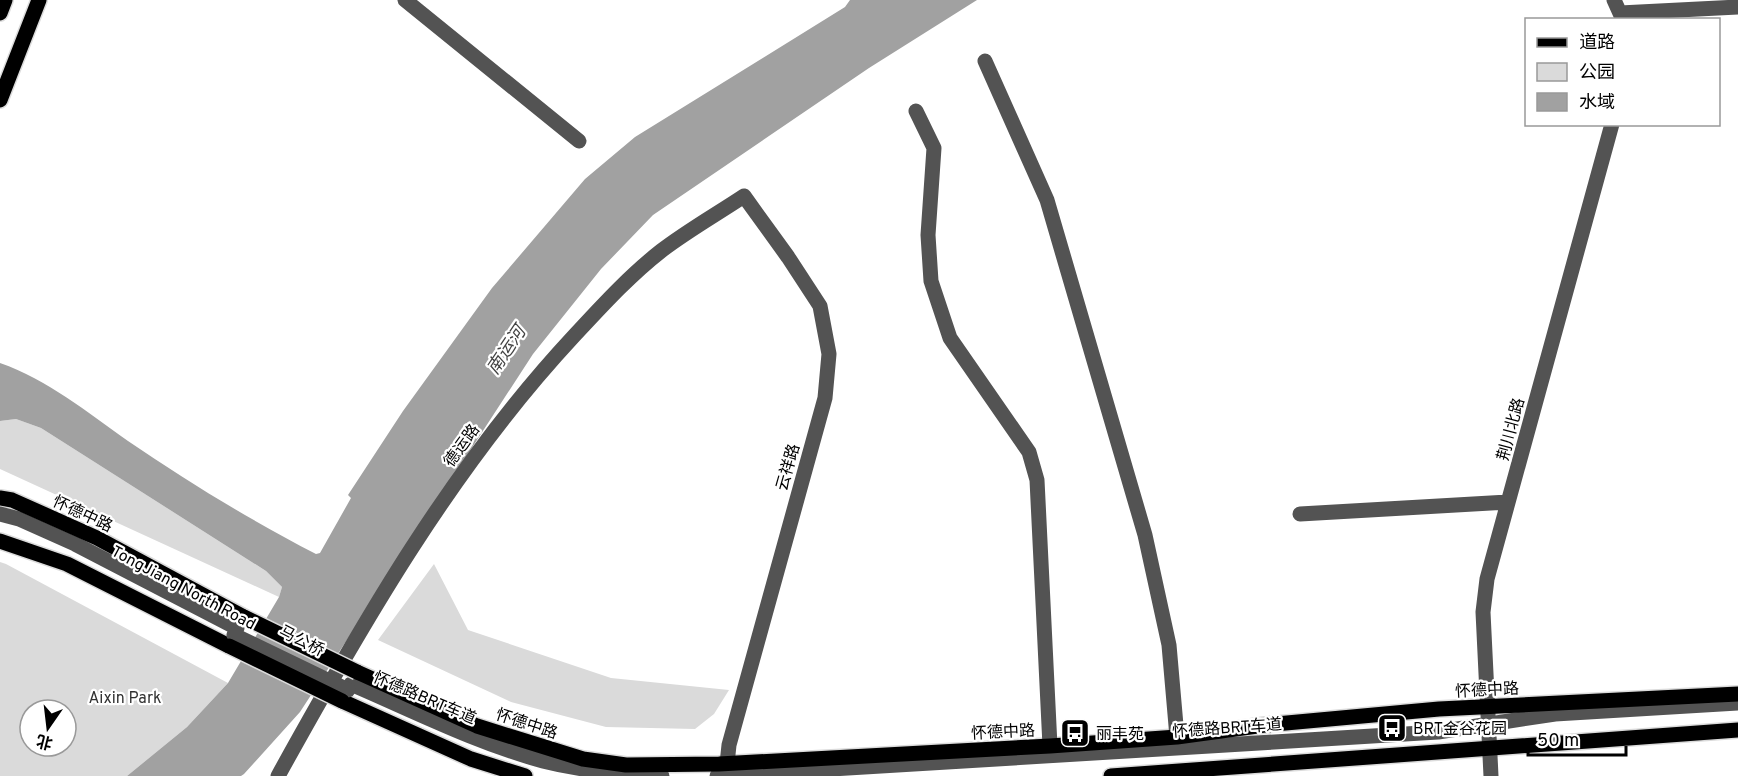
<svg xmlns="http://www.w3.org/2000/svg" width="1738" height="776" viewBox="0 0 1738 776" font-family="Overpass,'Noto Sans SC',sans-serif">
  <style>
    .green { fill: #dadada; fill-rule: evenodd }
    .water { fill: #a1a1a1 }
    .lines { fill: none; stroke-linecap: round; stroke-linejoin: round }
    .major-casing { stroke: #dbdbdb; stroke-width: 18 }
    .minor { stroke: #535353; stroke-width: 15 }
    .major { stroke: #000; stroke-width: 15 }
    .major-bridge-casing { stroke: #dbdbdb; stroke-width: 18; stroke-linecap: butt }
    .minor-bridge { stroke: #535353; stroke-width: 15 }
    .major-bridge { stroke: #000; stroke-width: 15 }
    .labels { text-anchor: middle; stroke-width: 4.5; stroke-linejoin: round; paint-order: stroke }
    .street-label { font-size: 16px; fill: #000; stroke: #fff }
    .park-label { font-size: 16px; fill: #313131; stroke: #fff }
    .poi-label { font-size: 16px; fill: #000; stroke: #fff; text-anchor: start }
    .water-label { font-size: 18px; font-style: italic; fill: #424242; stroke: #fff }
  </style>
  <rect width="100%" height="100%" fill="#fff"/>
  <!-- green -->
  <path class="green" d="M16 419 41 428 266 571 282 587 279 597 0 469V421Z
    M0 562 6 564 228 683 187 727 127 776H0ZM30 710H66V746H30Z
    M434 564 468 630 611 678 729 690 714 714 695 729 606 727 511 702 378 640Z"/>
  <!-- water -->
  <path class="water" d="M850 0H977L869 68 653 215 601 269 533 354 300 712 244 774 241 776H127L187 727 228 683 279 597 282 587 266 571 41 428 16 419 0 421V363C48 380 87 412 128 441 188 482 252 521 316 554L320 553 351 498 348 495 403 411 492 288 585 179 635 137 845 7Z"/>
  <g class="lines">
    <!-- major casing -->
    <g class="major-casing">
      <path id="major" d="M0 13 5 0
        M0 100 39 0
        M0 498 12 500 97 538 244 617
        M0 541 67 564 229 646
        M357 672 477 726 583 759 626 765 719 764 1050 746 1177 737 1265 725 1439 709 1738 694
        M342 701 471 759 525 776
        M1111 776 1738 730"/>
    </g>
    <!-- minor -->
    <path class="minor" d="M405 0 579 141
      M1614 0 1623 20
      M1620 13 1738 7
      M985 61 1047 200 1145 535 1169 645 1177 737
      M916 111 934 148 928 235 931 281 950 338 1029 452 1037 480 1050 746
      M0 514 19 519 75 544 237 628
      M1300 514 1508 502
      M351 684C414 711 477 743 543 761 582 771 622 774 662 776
      M278 776C363 622 453 466 573 337 601 307 629 276 661 251 687 231 717 214 744 196L788 257 820 306 829 354 825 398 729 745 727 764
      M717 776 1438 732 1555 714 1738 703
      M1491 776 1483 612 1487 579 1612 124"/>
    <!-- major -->
    <use href="#major" class="major"/>
    <!-- major-bridge casing -->
    <g class="major-bridge-casing">
      <path id="major-bridge" d="M244 617 357 672
        M229 646 342 701"/>
    </g>
    <!-- minor-bridge -->
    <path class="minor-bridge" d="M234 635 348 690"/>
    <!-- major-bridge -->
    <use href="#major-bridge" class="major-bridge"/>
  </g>
  <!-- icons -->
  <defs>
    <g id="bus-square" transform="scale(1.5)"><rect x="-9" y="-9" width="18" height="18" rx="4" fill="#000" stroke="#fff"/><path d="M-5-6H5V4H4V6H2V4H-2V6H-4V4H-5ZM-3.5-4V0h7V-4ZM-3.5 1.2v1.5H-2V1.2ZM2 1.2v1.5H3.5V1.2Z" fill="#fff"/></g>
  </defs>
  <g fill-rule="evenodd">
    <use href="#bus-square" x="1392" y="728"/>
    <use href="#bus-square" x="1075" y="733"/>
  </g>
  <g class="labels">
    <!-- street labels -->
    <g class="street-label">
      <text transform="translate(1510 429) rotate(-75)" y="6">荆川北路</text>
      <text transform="translate(461 445) rotate(-54)" y="6">德运路</text>
      <text transform="translate(787 467) rotate(-74)" y="6">云祥路</text>
      <text transform="translate(83 513) rotate(25)" y="6">怀德中路</text>
      <text transform="translate(184 587) rotate(28)" y="6">TongJiang North Road</text>
      <text transform="translate(302 640) rotate(27)" y="6">马公桥</text>
      <text transform="translate(1487 689) rotate(-3)" y="6">怀德中路</text>
      <text transform="translate(425 697) rotate(23)" y="6">怀德路BRT车道</text>
      <text transform="translate(527 723) rotate(18)" y="6">怀德中路</text>
      <text transform="translate(1227 727) rotate(-4)" y="6">怀德路BRT车道</text>
      <text transform="translate(1003 731) rotate(-3)" y="6">怀德中路</text>
    </g>
    <!-- park labels -->
    <g class="park-label">
      <text x="125" y="703">Aixin Park</text>
    </g>
    <!-- poi labels -->
    <g class="poi-label">
      <text x="1413" y="734">BRT金谷花园</text>
      <text x="1096" y="739">丽丰苑</text>
    </g>
    <!-- water labels -->
    <g class="water-label">
      <text transform="translate(506 350) rotate(-56)" y="6">南运河</text>
    </g>
  </g>
  <!-- legend -->
  <rect x="1525" y="18" width="195" height="108" fill="#ffffff" stroke="#999999" stroke-width="1.5"/>
  <rect x="1537" y="38" width="30" height="9" fill="#000000" stroke="#999999" stroke-width="1.5"/>
  <text x="1579" y="48" font-size="18" fill="#000000">道路</text>
  <rect x="1537" y="63" width="30" height="18" fill="#dadada" stroke="#999999" stroke-width="1.5"/>
  <text x="1579" y="78" font-size="18" fill="#000000">公园</text>
  <rect x="1537" y="93" width="30" height="18" fill="#a1a1a1" stroke="#999999" stroke-width="1.5"/>
  <text x="1579" y="108" font-size="18" fill="#000000">水域</text>
  <!-- north arrow -->
  <g transform="translate(48 728) rotate(194)"><circle r="28" fill="#ffffff" stroke="#999999" stroke-width="1.5"/>
  <path d="M0-4.5L10 22L0 15L-10 22Z" fill="#000000"/>
  <text y="-9" font-size="16" font-weight="bold" text-anchor="middle" fill="#000000">北</text>
  </g>
  <!-- scale -->
  <path d="M1528 746v9h98v-9" fill="none" stroke="#000000" stroke-width="3"/>
  <text x="1537" y="746" font-size="18" fill="#000000" stroke="#ffffff" stroke-width="4.5" paint-order="stroke">50 m</text>
</svg>
